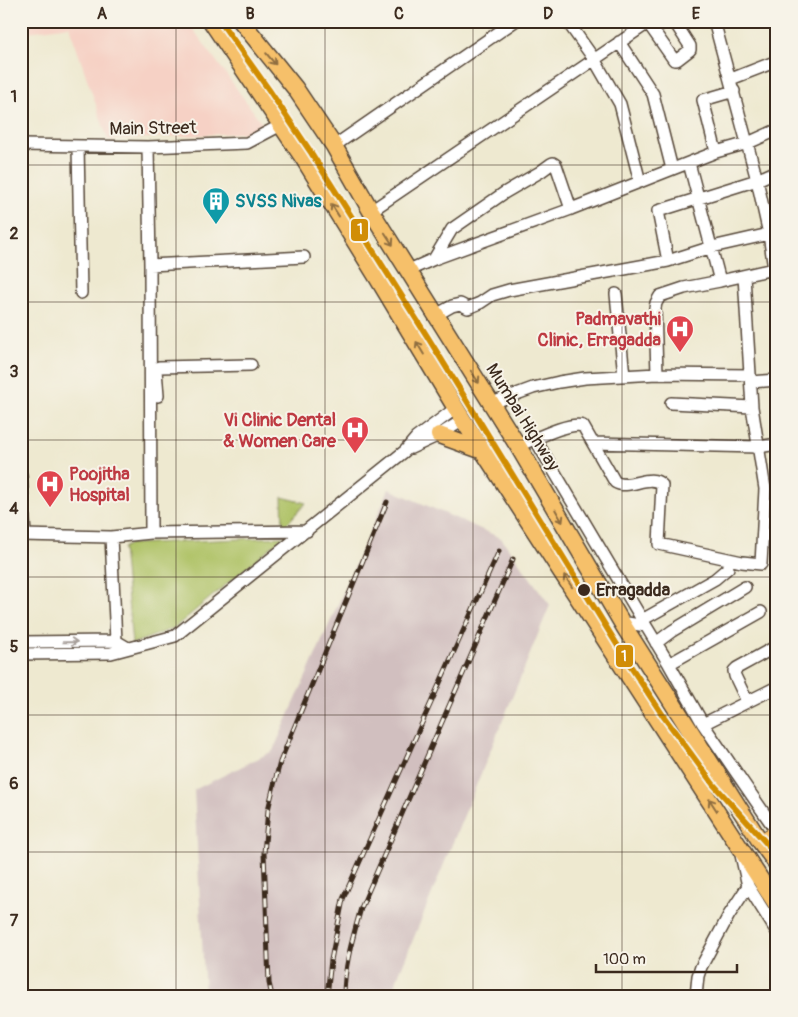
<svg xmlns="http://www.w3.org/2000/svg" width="798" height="1017" viewBox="0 0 798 1017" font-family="Pangolin,sans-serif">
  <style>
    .built { fill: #f6d1c5 }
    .industrial { fill: #d1bfbf }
    .green { fill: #afc266; stroke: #757642 }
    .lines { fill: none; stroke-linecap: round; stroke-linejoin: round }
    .minor-casing { stroke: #564739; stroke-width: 14 }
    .major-casing { stroke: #564739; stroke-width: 16 }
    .highway-casing { stroke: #564739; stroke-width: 19 }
    .minor { stroke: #fff; stroke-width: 11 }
    .major { stroke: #f6c06b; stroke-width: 14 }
    .highway { stroke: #f6c06b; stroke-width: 16 }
    .rail-casing { stroke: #3b2a1e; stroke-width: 5 }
    .rail { stroke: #f7f3e8; stroke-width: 3; stroke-dasharray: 9; stroke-linecap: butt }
    .metro-1-casing { stroke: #f7f3e8; stroke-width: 10 }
    .metro-1 { stroke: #d18d06; stroke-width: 6 }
    .oneway { stroke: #8f6e41 }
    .oneway2 { stroke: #a79f9a }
    .grid { fill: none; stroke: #3b2a1e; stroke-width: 1; stroke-opacity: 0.55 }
    .stop-dot { fill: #3b2a1e; stroke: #f7f3e8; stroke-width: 2 }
    .labels { text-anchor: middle; stroke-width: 4; stroke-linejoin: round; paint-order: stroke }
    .street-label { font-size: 18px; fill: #3b2a1e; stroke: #f7f3e8 }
    .culture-label { font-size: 18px; font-weight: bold; fill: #0d838f; stroke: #f7f3e8; text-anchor: start }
    .health-label { font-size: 18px; font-weight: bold; fill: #be3a42; stroke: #f7f3e8; text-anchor: end }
    .stop-label { font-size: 18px; font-weight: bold; fill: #3b2a1e; stroke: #f7f3e8; text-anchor: start }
    .line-badge { stroke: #f7f3e8; stroke-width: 2 }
    .badge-label { font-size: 14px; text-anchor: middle; font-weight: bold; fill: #fff }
    .neatline { fill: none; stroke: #3b2a1e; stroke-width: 2 }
    .grid-label { font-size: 16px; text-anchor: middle; font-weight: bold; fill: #3b2a1e }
  </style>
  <rect width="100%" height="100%" fill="#f7f3e8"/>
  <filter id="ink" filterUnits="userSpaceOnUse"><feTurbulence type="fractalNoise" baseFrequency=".02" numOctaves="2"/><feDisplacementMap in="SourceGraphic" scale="10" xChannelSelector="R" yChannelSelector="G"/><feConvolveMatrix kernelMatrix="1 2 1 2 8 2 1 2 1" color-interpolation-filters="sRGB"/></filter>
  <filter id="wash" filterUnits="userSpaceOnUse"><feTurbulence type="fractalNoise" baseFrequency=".0096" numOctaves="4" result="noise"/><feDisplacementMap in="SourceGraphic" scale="20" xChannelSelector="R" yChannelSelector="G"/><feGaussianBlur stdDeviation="1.12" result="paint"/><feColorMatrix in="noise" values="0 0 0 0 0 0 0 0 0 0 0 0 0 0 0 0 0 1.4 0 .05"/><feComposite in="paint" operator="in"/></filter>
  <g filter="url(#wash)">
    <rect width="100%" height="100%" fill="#eee9d0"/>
    <!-- built -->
    <path class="built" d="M21 21H187L264 126 258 132 108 140 69 26 21 33Z"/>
    <!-- industrial -->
    <path class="industrial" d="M389 489 501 538 550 605 390 996H205L194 790 273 751Z"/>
    <!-- green -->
    <path class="green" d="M282 497 306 503 283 528Z
      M283 537 174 628 132 644 123 548 130 544Z"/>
  </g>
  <g filter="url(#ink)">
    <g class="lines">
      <!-- minor casing -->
      <g class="minor-casing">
        <path id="minor" d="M567 21 594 59 620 104 640 182
          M714 21 757 180 769 234 777 290
          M648 23 674 60H677L690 50V46L674 21
          M747 23 752 21
          M653 30 665 21
          M619 42 653 94 672 169
          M731 79 777 61
          M21 145 148 147 247 143 281 125
          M334 146 515 21
          M78 147 81 293
          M148 147 150 265 151 533
          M716 152 703 100 734 91
          M689 163 720 281 773 269
          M371 211 651 21
          M434 259 452 229 504 193 540 172 551 164 553 163 556 165 571 209
          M668 261 658 211 757 180 777 171
          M150 265 304 257
          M409 270 434 259 571 209 716 152 748 143 777 130
          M616 294 624 376
          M436 315 452 306 460 304 468 308 480 303 492 295 509 290 668 261 712 247 769 234 777 230
          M657 374 655 308 656 303 660 296 684 288 720 281
          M751 382 777 380
          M157 383 156 370 159 367 251 365
          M157 383 158 396
          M492 403 533 388 559 382 585 378 657 374 750 375
          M671 403 752 407
          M535 439 646 626
          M593 443 758 447 777 444
          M518 446C533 440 569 421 583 426L615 482C629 491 650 472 662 485L659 544 742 562 761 564 765 489 752 407 744 276
          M411 448 439 435 463 420
          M21 475 25 535
          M21 535 111 537 151 533 307 531
          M111 537 116 641
          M642 620 715 579 728 568
          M621 622 646 626 669 664 703 724 777 832
          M21 642 116 641 128 648
          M656 643 672 631 745 587
          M21 654 111 653 175 636 405 451 416 438 456 408
          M669 664 761 612
          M747 701 735 676 734 671 737 668 777 646
          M703 724 777 687
          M741 855 748 886 777 932
          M696 996 698 976 701 967 729 915 748 886"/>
      </g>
      <!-- major casing -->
      <g class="major-casing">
        <path id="major" d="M760 841 777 832"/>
      </g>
      <!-- highway casing -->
      <g class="highway-casing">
        <path id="highway" d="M211 21 304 159 377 277 463 420 777 905
          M241 21 295 88 334 146 371 211 518 446 625 628 760 841 777 864
          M439 435 483 451"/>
      </g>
      <!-- minor -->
      <use href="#minor" class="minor"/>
      <!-- major -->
      <use href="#major" class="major"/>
      <!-- highway -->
      <use href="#highway" class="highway"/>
      <!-- rail casing -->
      <g class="rail-casing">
        <path id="rail" d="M272 996 269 983 264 853 268 810 274 785 280 762 387 502
          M327 996 331 960 343 899 499 551
          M344 996C344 966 353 937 361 908L513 559"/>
      </g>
      <!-- rail -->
      <use href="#rail" class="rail"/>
      <!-- metro-1 casing -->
      <g class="metro-1-casing">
        <path id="metro-1" d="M220 21 269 90 310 151 427 336 629 664 664 717 713 784 777 855"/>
      </g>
      <!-- metro-1 -->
      <use href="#metro-1" class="metro-1"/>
    </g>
    <!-- one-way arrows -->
    <defs><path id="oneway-shaft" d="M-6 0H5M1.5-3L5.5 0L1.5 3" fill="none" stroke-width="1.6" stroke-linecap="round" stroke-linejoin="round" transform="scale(1.25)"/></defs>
    <g class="oneway">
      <use href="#oneway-shaft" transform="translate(271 59) rotate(50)"/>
      <use href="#oneway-shaft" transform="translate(335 210) rotate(-122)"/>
      <use href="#oneway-shaft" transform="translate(389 239) rotate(57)"/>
      <use href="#oneway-shaft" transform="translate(420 348) rotate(-121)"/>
      <use href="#oneway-shaft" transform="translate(475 377) rotate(57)"/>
      <use href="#oneway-shaft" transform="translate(559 516) rotate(60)"/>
      <use href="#oneway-shaft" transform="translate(568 581) rotate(-123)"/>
      <use href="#oneway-shaft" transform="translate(713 805) rotate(-123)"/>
    </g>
    <use class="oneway2" href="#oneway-shaft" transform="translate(70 642) rotate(-1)"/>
  </g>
  <!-- grid -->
  <path class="grid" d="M176 21V996M325 21V996M473 21V996M622 21V996M21 165H777M21 302H777M21 440H777M21 577H777M21 715H777M21 852H777"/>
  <!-- icons -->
  <defs>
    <g id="building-pin" transform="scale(1.4375)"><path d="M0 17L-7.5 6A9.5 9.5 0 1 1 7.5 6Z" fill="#0f9aa8" stroke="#f7f3e8"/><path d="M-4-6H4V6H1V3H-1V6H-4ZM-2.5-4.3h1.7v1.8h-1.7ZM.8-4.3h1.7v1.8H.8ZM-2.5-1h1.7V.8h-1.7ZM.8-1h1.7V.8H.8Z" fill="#fff"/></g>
    <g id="hospital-pin" transform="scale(1.4375)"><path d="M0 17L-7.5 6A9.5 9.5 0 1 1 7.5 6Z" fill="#e0444e" stroke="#f7f3e8"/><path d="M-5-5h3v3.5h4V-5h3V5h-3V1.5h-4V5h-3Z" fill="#fff"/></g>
  </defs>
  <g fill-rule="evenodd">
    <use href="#building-pin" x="216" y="201"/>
    <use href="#hospital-pin" x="680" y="329"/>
    <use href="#hospital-pin" x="355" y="430"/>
    <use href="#hospital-pin" x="50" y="484"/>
  </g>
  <!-- markers -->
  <circle class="stop-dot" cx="584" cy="590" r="7"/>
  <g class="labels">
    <!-- street labels -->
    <g class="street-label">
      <text transform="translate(153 128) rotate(-1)" y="6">Main Street</text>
      <text transform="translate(523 417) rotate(58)" y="6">Mumbai Highway</text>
    </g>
    <!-- culture labels -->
    <g class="culture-label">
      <text x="235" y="207">SVSS Nivas</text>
    </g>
    <!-- health labels -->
    <g class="health-label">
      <text x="661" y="325">Padmavathi<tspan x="661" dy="21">Clinic, Erragadda</tspan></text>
      <text x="336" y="426">Vi Clinic Dental<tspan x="336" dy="21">&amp; Women Care</tspan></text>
      <text x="69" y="480" text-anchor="start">Poojitha<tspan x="69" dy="21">Hospital</tspan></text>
    </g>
    <!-- stop labels -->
    <g class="stop-label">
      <text x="596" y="596">Erragadda</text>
    </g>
  </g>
  <g class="line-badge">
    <rect x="350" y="218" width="19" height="24" rx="5" fill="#d18d06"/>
    <rect x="615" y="644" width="19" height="24" rx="5" fill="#d18d06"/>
  </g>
  <g class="badge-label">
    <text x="360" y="234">1</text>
    <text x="624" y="661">1</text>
  </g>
  <!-- margin -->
  <rect width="798" height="1017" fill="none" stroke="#f7f3e8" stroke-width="55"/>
  <!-- scale -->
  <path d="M596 964v8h141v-8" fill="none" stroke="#3b2a1e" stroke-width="2.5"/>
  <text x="603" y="964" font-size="15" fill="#3b2a1e" stroke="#f7f3e8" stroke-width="4" paint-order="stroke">100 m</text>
  <rect x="28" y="28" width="742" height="962" class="neatline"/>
  <g class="grid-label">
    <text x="102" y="19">A</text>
    <text x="250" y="19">B</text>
    <text x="399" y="19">C</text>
    <text x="548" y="19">D</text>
    <text x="696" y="19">E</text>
    <text x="14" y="102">1</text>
    <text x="14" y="239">2</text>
    <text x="14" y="377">3</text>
    <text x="14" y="514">4</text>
    <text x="14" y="652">5</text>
    <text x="14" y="789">6</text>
    <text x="14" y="926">7</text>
  </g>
</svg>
